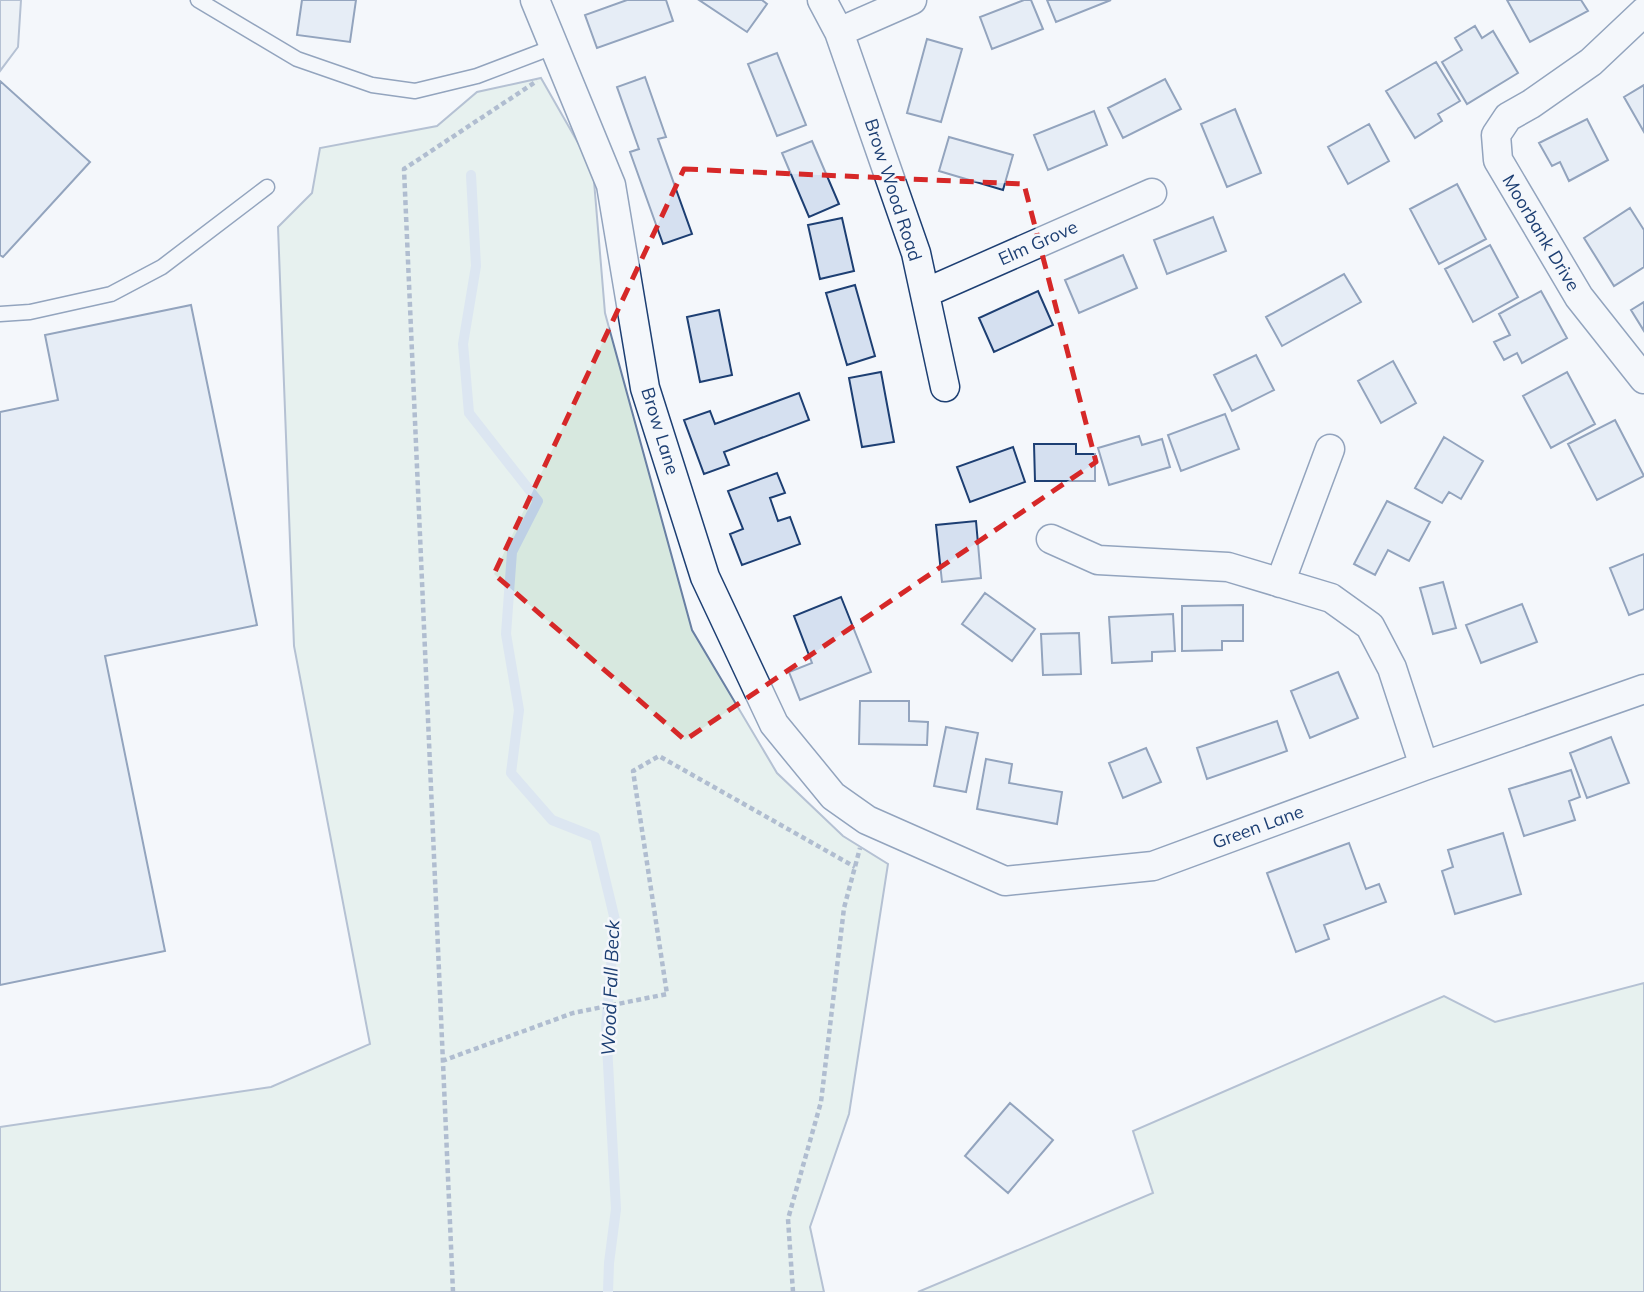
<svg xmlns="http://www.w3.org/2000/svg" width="1644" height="1292" viewBox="0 0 1644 1292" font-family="Mulish,sans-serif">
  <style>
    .green { fill: #d7e8df; stroke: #687fa3; stroke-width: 2 }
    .parking { fill: #e3e8f0; stroke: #687fa3; stroke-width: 2 }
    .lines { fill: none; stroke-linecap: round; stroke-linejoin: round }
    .stream { stroke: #bed0e5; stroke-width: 10 }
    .building { fill: #d5e0f0; stroke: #1d3f73; stroke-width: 2 }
    .service-casing { stroke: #1d3f73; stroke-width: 17 }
    .minor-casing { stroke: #1d3f73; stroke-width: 31 }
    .path { stroke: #5e769c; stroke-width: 4.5; stroke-dasharray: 5 3.5; stroke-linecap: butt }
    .service { stroke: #f4f7fb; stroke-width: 14 }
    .minor { stroke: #f4f7fb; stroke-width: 28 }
    .marked { fill: none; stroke: #d62828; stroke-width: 5; stroke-dasharray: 14 9; stroke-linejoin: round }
    .labels { text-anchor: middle; stroke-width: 5; stroke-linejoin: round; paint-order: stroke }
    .street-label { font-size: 18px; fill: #1d3f73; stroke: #f4f7fb }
    .water-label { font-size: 19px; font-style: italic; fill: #1d3f73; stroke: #f4f7fb }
  </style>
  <rect width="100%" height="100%" fill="#f4f7fb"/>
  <!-- green -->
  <path class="green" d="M541 78 593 169 605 313 692 630 777 773 843 836 888 864 849 1114 810 1227 824 1292H0V1127L271 1087 370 1044 294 646 278 227 312 193 320 148 437 126 477 92Z
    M1644 983V1292H918L1153 1193 1133 1131 1444 996 1495 1022Z"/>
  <!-- parking -->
  <path class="parking" d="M0 0H21L18 47 0 71Z"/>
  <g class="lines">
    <!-- stream -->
    <path class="stream" d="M471 175 476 266 463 344 469 413 538 501 512 552 506 634 519 710 511 773 552 820 595 837 615 920 606 1027 616 1209 609 1263 608 1292"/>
  </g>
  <!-- building -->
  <path class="building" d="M302 0H356L350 42 297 35Z
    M627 0H666L673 21 597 48 585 15Z
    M699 0H762L767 4 747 32Z
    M1024 0H1031L1043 29 992 49 980 17Z
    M1047 0H1111L1056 22Z
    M1507 0H1581L1588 11 1530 42Z
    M1475 26 1482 38 1493 31 1518 73 1467 104 1442 62 1462 50 1455 38Z
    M927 39 962 49 941 122 907 113Z
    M777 53 806 125 777 136 748 64Z
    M1436 62 1460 101 1438 114 1442 121 1415 138 1386 91Z
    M645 77 666 137 658 139 692 234 663 244 630 152 639 149 617 87Z
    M1165 79 1181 109 1123 138 1108 108Z
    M0 81 90 162 3 257 0 255Z
    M1644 85V132L1624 97Z
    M1235 109 1261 173 1227 187 1201 124Z
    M1094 111 1107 145 1048 170 1034 135Z
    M1587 119 1608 160 1569 181 1560 162 1552 166 1539 143Z
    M1369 124 1389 161 1348 184 1328 147Z
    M949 137 1013 155 1003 190 939 171Z
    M812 141 839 204 809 217 782 153Z
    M1457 184 1486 239 1439 264 1410 209Z
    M1630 208 1644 230V267L1614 286 1584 238Z
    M1213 217 1226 251 1167 274 1154 240Z
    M842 218 854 271 820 279 808 225Z
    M1490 245 1518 297 1473 322 1445 269Z
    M1123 255 1137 288 1079 313 1065 280Z
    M1344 274 1361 302 1282 346 1266 317Z
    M855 285 875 356 847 365 826 293Z
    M1038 291 1053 325 994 352 979 318Z
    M1541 291 1567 338 1522 363 1517 353 1504 360 1494 342 1510 335 1499 314Z
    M1644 302V331L1631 310Z
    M191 305 257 625 105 656 165 951 0 985V412L58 400 45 335Z
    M719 310 732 375 700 382 687 317Z
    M1256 355 1274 390 1232 411 1214 375Z
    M1393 361 1416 403 1381 423 1358 381Z
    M881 372 894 442 862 447 849 378Z
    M1567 372 1595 424 1551 448 1523 396Z
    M799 393 809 420 724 452 729 465 704 474 684 420 710 411 715 424Z
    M1225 414 1239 449 1181 471 1168 435Z
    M1615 420 1644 476 1597 500 1568 444Z
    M1139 436 1142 445 1162 439 1170 467 1109 485 1098 448Z
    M1444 437 1483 461 1461 499 1449 492 1442 503 1415 488Z
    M1034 444H1076V454H1095V481H1035Z
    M1013 447 1025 482 970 502 957 467Z
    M777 473 785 493 770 498 778 521 790 517 800 544 742 565 730 534 743 529 728 491Z
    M1387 501 1430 522 1409 561 1388 550 1375 575 1354 564Z
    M976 521 981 578 942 582 936 525Z
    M1644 554V609L1629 615 1610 568Z
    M1443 582 1456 628 1433 634 1420 588Z
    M985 593 1035 629 1012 661 962 624Z
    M841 597 871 672 800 700 789 672 812 663 794 616Z
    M1522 604 1537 642 1481 663 1466 625Z
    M1243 605V641H1222V650L1182 651V606Z
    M1173 614 1175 651 1152 652V661L1112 663 1109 617Z
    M1079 633 1081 674 1043 675 1041 634Z
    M1338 672 1358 718 1310 738 1291 691Z
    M860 701H909V721L928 722 927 745 859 744Z
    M1277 721 1287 751 1207 779 1197 748Z
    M946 727 978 733 966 792 934 786Z
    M1611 737 1629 783 1587 798 1570 753Z
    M1146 748 1161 782 1123 798 1109 763Z
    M986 759 1012 764 1009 783 1062 792 1057 824 977 809Z
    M1571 770 1580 797 1569 801 1575 820 1524 836 1509 789Z
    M1503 833 1521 894 1455 914 1442 871 1453 867 1448 850Z
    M1349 843 1366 889 1379 884 1386 902 1324 925 1329 939 1296 952 1267 873Z
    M1010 1103 1053 1140 1008 1193 965 1156Z"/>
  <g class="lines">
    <!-- service casing -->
    <g class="service-casing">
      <path id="service" d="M198 0 297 59 372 85 415 91 477 76 553 47
        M0 314 30 312 111 294 162 267 267 187"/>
    </g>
    <!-- minor casing -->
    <g class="minor-casing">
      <path id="minor" d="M535 0 611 185 645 388 705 577 774 724 833 796 867 820 1005 881 1153 866 1424 766 1644 689
        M822 0 839 32 916 253 945 387
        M1644 12 1591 62 1531 104 1508 117 1496 135 1498 160 1579 297 1644 379
        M839 32 912 0
        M925 293 1152 193
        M1051 539 1098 560 1228 567 1331 598 1370 626 1392 668 1424 766
        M1280 583 1330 449"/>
    </g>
    <!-- path -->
    <path class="path" d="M442 1061 573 1013 667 994 633 771 659 756 855 867
      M453 1292 404 169 537 81
      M793 1292 788 1219 821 1102 844 908 860 848"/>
    <!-- service -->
    <use href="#service" class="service"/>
    <!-- minor -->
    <use href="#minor" class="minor"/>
  </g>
  <!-- marked area -->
  <path d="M0 0H1644V1292H0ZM684 169 1024 184 1096 462 685 740 494 574Z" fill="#f4f7fb" fill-opacity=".55" fill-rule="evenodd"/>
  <path class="marked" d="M684 169 1024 184 1096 462 685 740 494 574Z"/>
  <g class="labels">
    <!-- street labels -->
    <g class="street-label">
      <text transform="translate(893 190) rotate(72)" y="6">Brow Wood Road</text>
      <text transform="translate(1541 233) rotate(59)" y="6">Moorbank Drive</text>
      <text transform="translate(1038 243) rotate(-24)" y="6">Elm Grove</text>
      <text transform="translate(660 431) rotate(73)" y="6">Brow Lane</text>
      <text transform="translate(1258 827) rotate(-20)" y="6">Green Lane</text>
    </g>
    <!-- water labels -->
    <g class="water-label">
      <text transform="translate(610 988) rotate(-88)" y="7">Wood Fall Beck</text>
    </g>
  </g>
</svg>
